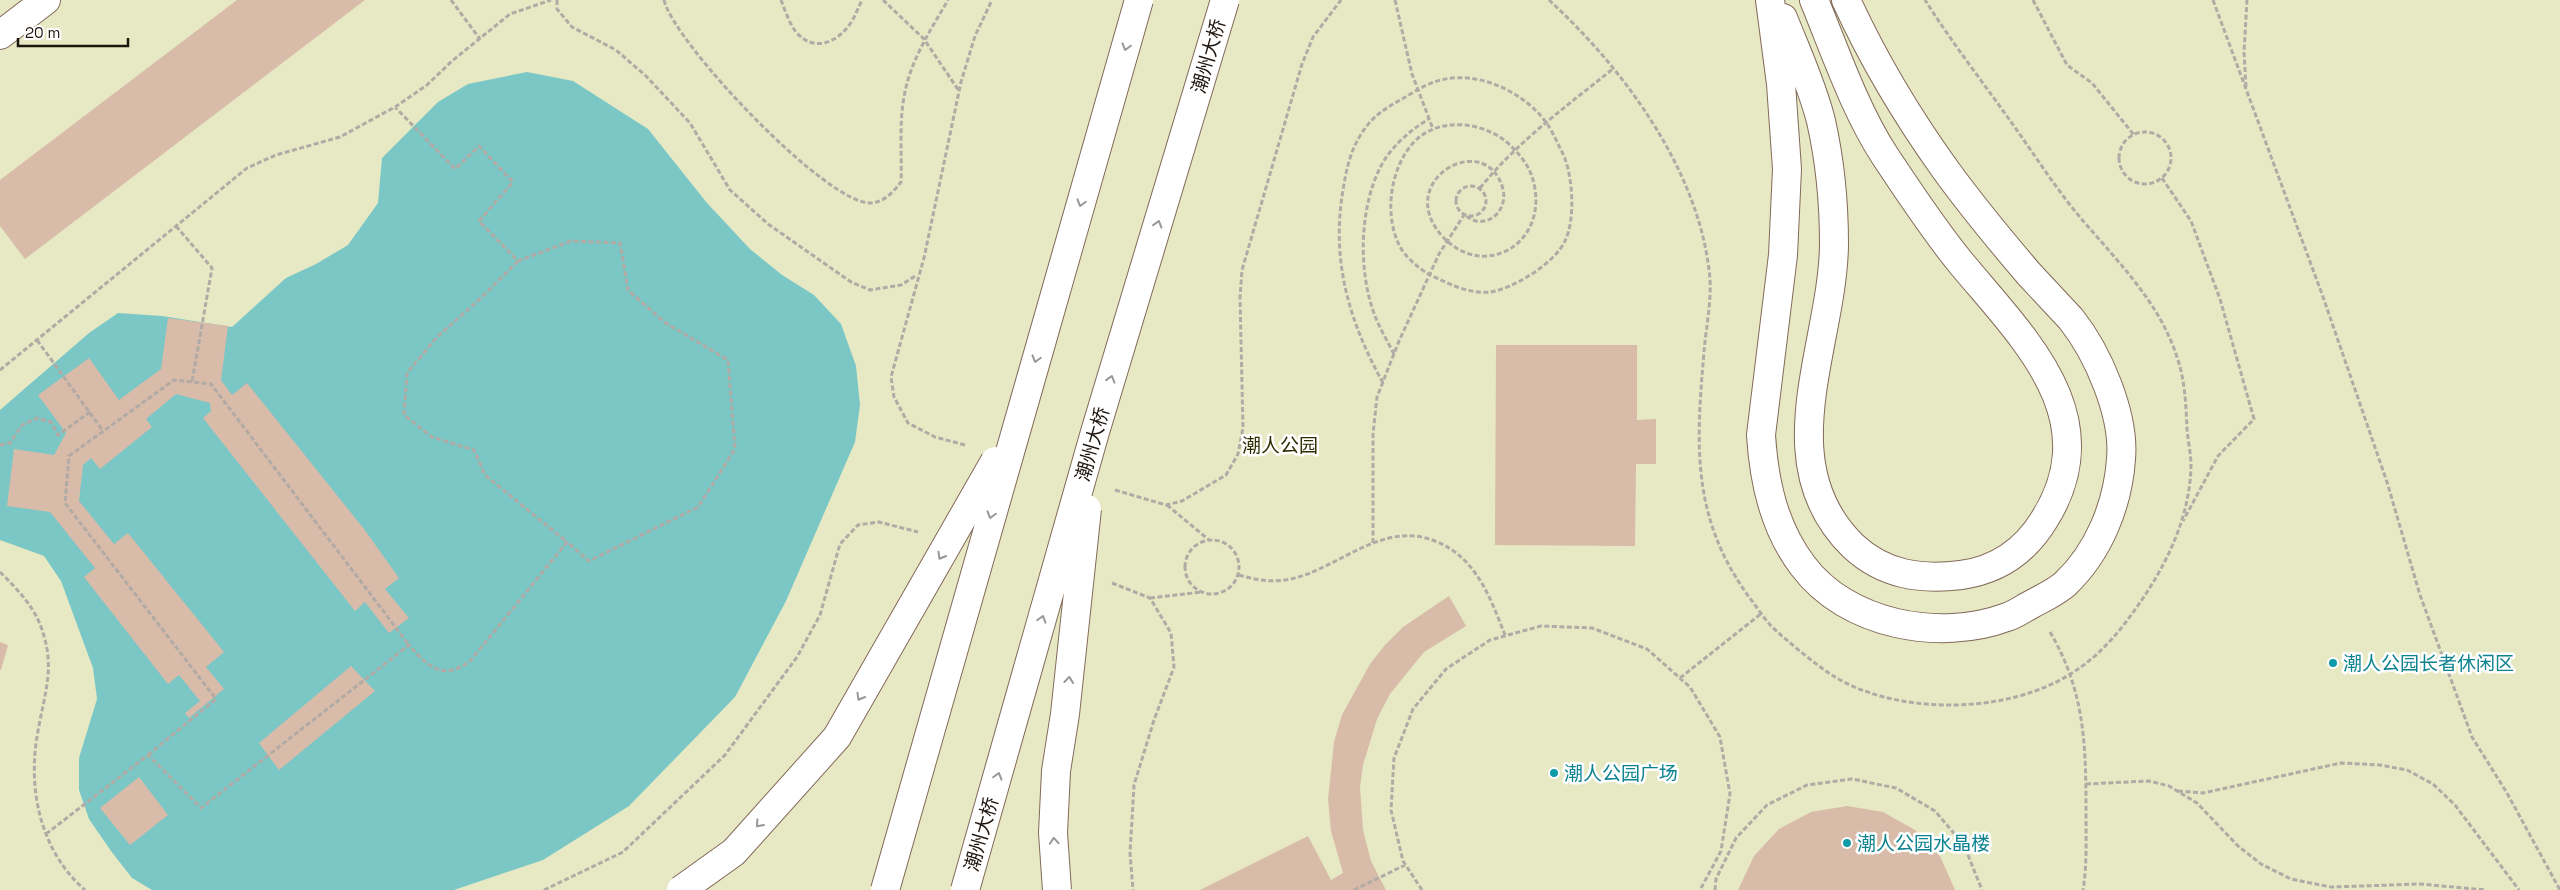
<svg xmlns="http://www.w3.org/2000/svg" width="2560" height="890" viewBox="0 0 2560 890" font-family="'Space Grotesk','Noto Sans SC',sans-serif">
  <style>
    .green { fill: #e6e9c3 }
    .water { fill: #7ac7c6 }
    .building { fill: #d8bba9 }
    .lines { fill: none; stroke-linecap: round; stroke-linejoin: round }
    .tertiary-casing { stroke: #836959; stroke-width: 30 }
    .path { stroke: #b1aaa5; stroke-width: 3; stroke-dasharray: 5 2.5; stroke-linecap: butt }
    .tertiary { stroke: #fff; stroke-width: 28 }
    .trunk-bridge-casing { stroke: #836959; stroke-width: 30; stroke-linecap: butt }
    .trunk-bridge { stroke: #fff; stroke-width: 28 }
    .oneway { stroke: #9a9693 }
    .culture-dot { fill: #0f9aa8; stroke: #fff; stroke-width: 2 }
    .labels { text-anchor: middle; stroke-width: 5; stroke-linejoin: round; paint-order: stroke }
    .street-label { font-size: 19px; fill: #1f150f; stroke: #fff }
    .park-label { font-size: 19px; fill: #2d2e00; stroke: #fff }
    .culture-label { font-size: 19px; fill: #0d838f; stroke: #fff; text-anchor: start }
  </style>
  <rect width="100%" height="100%" fill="#fcf6f2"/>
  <!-- green -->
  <path class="green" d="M0 0H2560V890H0Z"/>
  <!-- water -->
  <path class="water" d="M527 72 573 81 648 129 707 203 750 249 782 275 814 295 841 324 856 366 860 405 855 442 786 601 735 697 629 806 543 860 454 890H152L132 878 111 851 89 819 79 790V758L97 699 93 668 61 581 44 556 0 540V410L89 333 118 313 162 316 232 327 286 278 316 264 348 245 378 203 382 158 438 102 468 84Z"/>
  <!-- building -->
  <path class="building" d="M237 0H365L25 259 0 226V180Z
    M168 318 228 326 221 380 232 395 247 383 364 529 399 578 385 589 409 618 389 633 365 602 355 611 203 418 211 411 210 403 176 394 146 419 152 427 100 469 91 458 83 465 79 501 114 544 128 533 224 652 206 667 224 689 189 718 185 713 200 701 179 675 168 684 84 577 95 568 50 512 7 506 14 449 54 455 66 433 38 395 89 358 119 400 161 369Z
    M1496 345H1637V420L1656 419V464H1636L1635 546 1495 545Z
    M1449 596 1466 626 1424 652 1390 694 1377 719 1363 765 1360 787 1363 830 1371 861 1386 890H1200L1308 836 1331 880 1343 873 1331 831 1328 799 1334 742 1342 715 1370 664 1385 645 1403 627Z
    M0 642 8 645 1 670H0Z
    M351 666 375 691 279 770 259 743Z
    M139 777 168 815 130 845 100 808Z
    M1847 806 1883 812 1915 830 1940 856 1955 890H1738L1754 856 1779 829 1811 812Z"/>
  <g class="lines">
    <!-- tertiary casing -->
    <g class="tertiary-casing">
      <path id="tertiary" d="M1770 0 1781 84 1787 169 1783 255 1761 435C1764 482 1774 528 1803 566 1847 625 1940 642 2007 617 2016 614 2024 608 2032 604 2043 598 2056 592 2065 584 2099 552 2118 504 2121 459 2125 415 2098 353 2071 319 2057 304 2043 289 2029 274 2000 240 1971 205 1945 169 1907 116 1873 59 1846 0
        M1783 18C1796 51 1812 85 1821 121 1830 161 1834 203 1834 244 1833 345 1767 462 1853 546 1884 575 1921 580 1961 575 1997 570 2025 551 2044 520 2109 417 2023 338 1961 263 1933 229 1909 192 1885 156 1855 110 1835 51 1814 0
        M0 35 46 0"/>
    </g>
    <!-- path -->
    <path class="path" d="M451 0 480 39
      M557 0V9L572 27 616 50 646 76 690 123 730 190 768 224 851 282 870 290 901 285 917 275
      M664 0C674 43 827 205 871 203 885 202 894 191 901 182 902 154 899 125 904 97 910 61 930 31 948 0
      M781 0C785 10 789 23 796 32 813 52 836 44 850 24 855 17 858 8 862 0
      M883 0 924 39 959 91
      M1395 0 1412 74 1433 129
      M1549 0C1623 68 1697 168 1709 270 1713 296 1706 326 1704 352 1696 445 1691 517 1749 597 1756 606 1763 617 1771 626 1787 641 1817 666 1835 677 1900 716 2009 714 2072 673 2101 655 2122 629 2141 601 2168 562 2190 515 2191 466 2191 454 2188 441 2187 429 2186 405 2185 380 2177 357 2159 301 2116 260 2079 216 2054 186 2032 151 2009 119 1981 80 1951 41 1925 0
      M2033 0 2067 65 2092 83 2134 135
      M2213 0 2322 294 2387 482 2420 595 2472 737 2507 793 2560 890
      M2246 87 2244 52 2247 0
      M2119 158a26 26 0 1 1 52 0a26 26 0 1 1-52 0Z
      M2162 178 2191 221 2220 299 2254 419 2218 456 2183 521
      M1456 201a15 15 0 1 1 30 0a15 15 0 1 1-30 0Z
      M1480 188C1517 142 1568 105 1614 68
      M176 226 212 268 192 382
      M518 261 482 297 437 337 407 373 404 415 432 437 474 450 485 475 567 542
      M37 340 103 431
      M1394 354C1388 342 1380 329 1375 316 1358 272 1359 208 1381 166 1392 145 1411 130 1430 118
      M0 370 247 168 276 155 340 137 395 107 427 85 452 61 510 14 551 0
      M1383 383C1349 321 1331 261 1343 190 1346 171 1350 152 1360 136 1371 117 1384 109 1402 99 1414 92 1427 83 1441 80 1479 70 1526 93 1548 125 1553 133 1557 142 1561 150 1573 171 1576 219 1565 241 1555 263 1513 289 1490 292 1473 294 1456 287 1441 280 1426 274 1412 264 1402 250 1383 219 1389 169 1414 142 1440 115 1487 122 1511 146 1524 159 1532 170 1535 189 1544 247 1482 279 1443 237 1391 181 1486 127 1503 189 1507 206 1495 224 1476 221 1472 220 1468 217 1463 215
      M0 445 10 443 22 425 37 418 51 422 58 435 90 412
      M965 445 935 437 908 423 894 397 891 377 924 258 961 82 975 36 992 0
      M1115 490 1166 505 1182 501 1226 475 1238 454 1243 428 1240 298 1242 270 1302 64 1313 37 1341 0
      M1167 505 1209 540
      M1185 567a27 27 0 1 1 54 0a27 27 0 1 1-54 0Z
      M1373 543V434L1377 397 1399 341 1439 254 1464 215
      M0 572C18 590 36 608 43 633 55 669 44 696 38 731 27 788 40 851 85 890
      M1239 575C1256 580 1273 583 1291 579 1340 568 1382 520 1435 541 1476 557 1490 597 1505 635
      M1112 583 1150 598 1171 633 1174 667 1154 720 1134 785 1130 853 1133 890
      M1150 598 1202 592
      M2050 632C2086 693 2086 749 2086 817 2086 842 2087 866 2083 890
      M1680 678 1762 613
      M148 755 216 699 65 503 69 456 174 380 211 384 409 645
      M2086 784 2149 781 2169 786 2197 803 2238 846 2261 864 2291 879 2331 887 2420 884 2486 890
      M2178 791 2203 793 2341 763 2380 765 2407 770 2433 784 2455 805 2519 890
      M46 834 148 755 201 808 409 645C428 667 444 682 471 660L567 542 589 561 698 507 735 449 728 360 664 322 628 290 620 243 571 241 518 261 479 221 513 182 479 146 455 169 395 107
      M544 890 623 852 725 755 797 657 820 615 840 544 858 525 879 522 918 532
      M1354 890 1405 865
      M1422 890 1403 861 1391 810 1394 758 1413 709 1446 669 1490 640 1541 626 1592 628 1647 649 1690 687 1720 737 1730 794 1721 851 1700 890
      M1715 890 1716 879 1736 838 1767 805 1807 785 1852 779 1896 788 1935 811 1964 845 1982 890"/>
    <!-- tertiary -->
    <use href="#tertiary" class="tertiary"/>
    <!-- trunk-bridge casing -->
    <g class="trunk-bridge-casing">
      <path id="trunk-bridge" d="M681 890 734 852 837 737 995 461
        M885 890 1139 0
        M965 890 1095 432 1225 0
        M1057 890 1053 833 1056 771 1065 714 1087 509"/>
    </g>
    <!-- trunk-bridge -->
    <use href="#trunk-bridge" class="trunk-bridge"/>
  </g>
  <!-- one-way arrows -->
  <defs><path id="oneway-chevron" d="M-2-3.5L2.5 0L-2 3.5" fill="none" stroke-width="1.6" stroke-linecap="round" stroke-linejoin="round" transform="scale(1.25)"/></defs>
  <g class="oneway">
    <use href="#oneway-chevron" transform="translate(1126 47) rotate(106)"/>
    <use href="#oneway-chevron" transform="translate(1081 203) rotate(106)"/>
    <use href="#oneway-chevron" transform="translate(1158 224) rotate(-73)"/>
    <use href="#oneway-chevron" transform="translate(1036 359) rotate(106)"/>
    <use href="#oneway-chevron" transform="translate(1111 379) rotate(-73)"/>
    <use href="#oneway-chevron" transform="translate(991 515) rotate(106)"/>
    <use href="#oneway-chevron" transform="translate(941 556) rotate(120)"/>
    <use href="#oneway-chevron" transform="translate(1042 619) rotate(-74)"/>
    <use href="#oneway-chevron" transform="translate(1069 680) rotate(-84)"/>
    <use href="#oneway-chevron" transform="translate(860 697) rotate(120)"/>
    <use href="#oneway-chevron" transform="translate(998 776) rotate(-74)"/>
    <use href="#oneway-chevron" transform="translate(759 824) rotate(132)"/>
    <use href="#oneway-chevron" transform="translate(1054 841) rotate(-94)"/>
  </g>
  <!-- markers -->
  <g class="culture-dot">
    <circle cx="2333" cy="663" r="5"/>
    <circle cx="1554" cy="773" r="5"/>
    <circle cx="1847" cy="843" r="5"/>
  </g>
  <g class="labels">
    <!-- street labels -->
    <g class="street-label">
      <text transform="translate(1208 56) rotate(-74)" y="7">潮州大桥</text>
      <text transform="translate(1092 444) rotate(-74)" y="7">潮州大桥</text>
      <text transform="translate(981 834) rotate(-74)" y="7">潮州大桥</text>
    </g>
    <!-- park labels -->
    <g class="park-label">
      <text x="1280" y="452">潮人公园</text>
    </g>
    <!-- culture labels -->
    <g class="culture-label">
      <text x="2343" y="670">潮人公园长者休闲区</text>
      <text x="1564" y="780">潮人公园广场</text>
      <text x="1857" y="850">潮人公园水晶楼</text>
    </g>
  </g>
  <!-- scale -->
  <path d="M18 38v8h110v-8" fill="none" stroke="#1f150f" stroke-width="2.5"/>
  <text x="25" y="38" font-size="15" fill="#1f150f" stroke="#ffffff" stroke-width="4" paint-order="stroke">20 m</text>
</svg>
